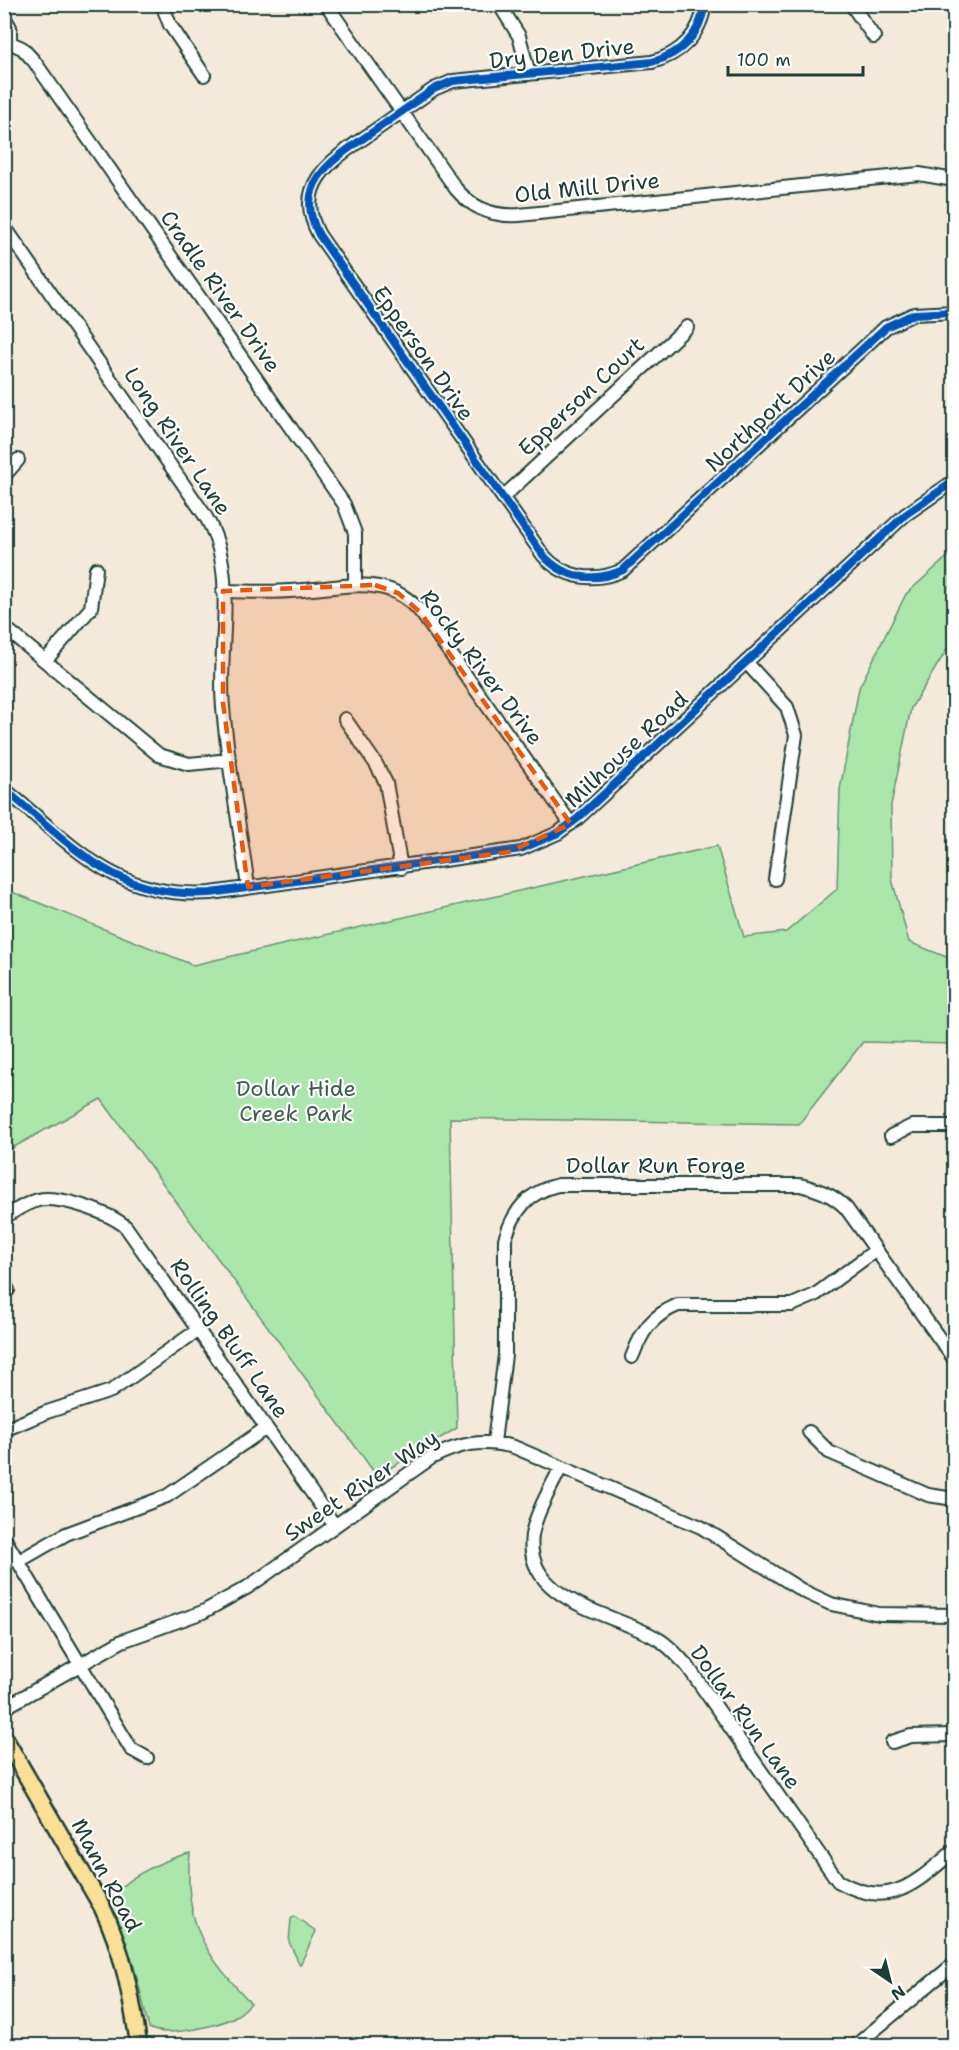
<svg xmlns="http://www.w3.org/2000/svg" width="959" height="2050" viewBox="0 0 959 2050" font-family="'Shantell Sans',sans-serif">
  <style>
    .green { fill: #abe6ab; stroke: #659270; stroke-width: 1.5 }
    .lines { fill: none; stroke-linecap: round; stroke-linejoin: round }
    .minor-casing { stroke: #1f3d34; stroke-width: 16 }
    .major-casing { stroke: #1f3d34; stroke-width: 20 }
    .minor { stroke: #fff; stroke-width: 12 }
    .major { stroke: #fadf96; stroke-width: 15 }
    .cycleway-casing { stroke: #fff; stroke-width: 11 }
    .cycleway { stroke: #0057b8; stroke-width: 8 }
    .marked { fill: #e8590c; fill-opacity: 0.2; stroke: #e8590c; stroke-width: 4.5; stroke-dasharray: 12 8; stroke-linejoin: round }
    .labels { text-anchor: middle; stroke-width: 4.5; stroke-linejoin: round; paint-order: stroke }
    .street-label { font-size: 22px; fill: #1f3d34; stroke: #fff }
    .park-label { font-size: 22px; fill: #3b5f4c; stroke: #fff }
  </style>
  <rect width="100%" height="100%" fill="#f4eadc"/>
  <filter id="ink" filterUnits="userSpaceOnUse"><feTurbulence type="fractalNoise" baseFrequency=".0167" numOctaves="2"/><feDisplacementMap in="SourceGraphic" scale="12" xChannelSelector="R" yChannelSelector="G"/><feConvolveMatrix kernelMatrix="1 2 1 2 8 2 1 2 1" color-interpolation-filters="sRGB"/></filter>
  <g filter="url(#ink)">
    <!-- green -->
    <path class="green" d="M954 551V638L911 708 891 805 892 879 909 942 954 960V1044L863 1042 799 1124 450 1118 457 1428 377 1476 101 1099 5 1152V889L193 965 717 846 744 937 786 932 837 889 840 789 859 688 906 594Z
      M190 1853C183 1923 205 1955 251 2003 247 2007 242 2013 236 2016 219 2026 166 2038 149 2028 143 2005 139 1982 132 1960 127 1945 111 1923 110 1908 108 1883 170 1857 190 1853Z
      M294 1916 316 1931 300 1965 289 1942 291 1919Z"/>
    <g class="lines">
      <!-- minor casing -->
      <g class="minor-casing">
        <path id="minor" d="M162 4 170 25 204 75
          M326 4 456 189C472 208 494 217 519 215L919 174 954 180
          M499 4 519 36 529 74
          M705 4C700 35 681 54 652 62L453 81 434 89C414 103 394 117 374 131 337 157 290 182 319 235L543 555C564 579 595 583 623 570L886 327 914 314 954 312
          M851 4 874 37
          M4 17 10 27V41
          M4 40 22 48 34 61 344 504 355 533V584
          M4 226 204 514C240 570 217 644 223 707 228 767 240 827 248 887
          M4 476 18 460
          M503 497 687 327
          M223 591C250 592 276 593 303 590 347 587 392 573 423 615L571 824
          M4 627 159 755 189 764 230 760
          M45 661 91 608 96 569
          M746 662 787 707 796 735 775 879
          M345 719 376 764 386 783 401 868
          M4 789C74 846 114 899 211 893L521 849 558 833 577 819 905 515 954 481
          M891 1136 912 1126H954
          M4 1217C15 1211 26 1203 38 1200 60 1195 110 1213 126 1227L335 1526
          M4 1283 8 1290
          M632 1357C642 1331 651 1316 678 1305H792L815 1295 876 1250
          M4 1430 47 1412 111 1391 198 1330
          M809 1432 829 1452 928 1495 954 1499
          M494 1442 505 1355V1239C514 1210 528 1192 558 1185H800C819 1190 832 1194 846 1208L954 1359
          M561 1467C551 1488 536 1512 532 1535 523 1603 616 1613 658 1639 670 1646 679 1657 688 1667L838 1881C890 1911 915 1883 954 1851
          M4 1538 131 1749 147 1758
          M19 1561 66 1534 167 1496 266 1428
          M4 1708 122 1641 203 1612 248 1587 431 1458C460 1443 483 1439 514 1447L701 1527 803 1591 831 1604 879 1614 954 1615
          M892 1742 911 1736 954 1735
          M855 2046 954 1964"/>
      </g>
      <!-- major casing -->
      <g class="major-casing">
        <path id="major" d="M4 1737 102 1907C124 1952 131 1997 139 2046"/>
      </g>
      <!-- minor -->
      <use href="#minor" class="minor"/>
      <!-- major -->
      <use href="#major" class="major"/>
      <!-- cycleway casing -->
      <g class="cycleway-casing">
        <path id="cycleway" d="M705 4C700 35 681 54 652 62L453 81 434 89C414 103 394 117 374 131 337 157 290 182 319 235L543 555C564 579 595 583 623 570L886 327 914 314 954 312
          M4 789C74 846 114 899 211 893L521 849 558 833 577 819 905 515 954 481"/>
      </g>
      <!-- cycleway -->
      <use href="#cycleway" class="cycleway"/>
    </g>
  </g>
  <!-- marked area -->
  <path class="marked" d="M375 585 398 593 420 612 571 824 509 852 248 887 223 703V591Z"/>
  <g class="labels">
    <!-- street labels -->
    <g class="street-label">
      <text transform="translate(562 53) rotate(-6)" y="8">Dry Den Drive</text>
      <text transform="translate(587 187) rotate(-6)" y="8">Old Mill Drive</text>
      <text transform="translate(221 291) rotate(55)" y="8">Cradle River Drive</text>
      <text transform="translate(424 353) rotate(55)" y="8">Epperson Drive</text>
      <text transform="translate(581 396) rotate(-43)" y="8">Epperson Court</text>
      <text transform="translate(770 410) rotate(-43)" y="8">Northport Drive</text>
      <text transform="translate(178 441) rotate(56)" y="8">Long River Lane</text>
      <text transform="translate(482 667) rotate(53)" y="8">Rocky River Drive</text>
      <text transform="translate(626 749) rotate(-43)" y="8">Milhouse Road</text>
      <text x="656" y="1173">Dollar Run Forge</text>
      <text transform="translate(230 1338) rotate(55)" y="8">Rolling Bluff Lane</text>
      <text transform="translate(361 1485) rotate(-34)" y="8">Sweet River Way</text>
      <text transform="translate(746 1717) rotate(54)" y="8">Dollar Run Lane</text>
      <text transform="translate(107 1875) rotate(62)" y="8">Mann Road</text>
    </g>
    <!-- park labels -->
    <g class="park-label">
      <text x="296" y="1096">Dollar Hide<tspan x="296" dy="25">Creek Park</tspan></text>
    </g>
  </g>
  <!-- margin -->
  <rect width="959" height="2050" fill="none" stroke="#fff" stroke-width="24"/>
  <rect x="12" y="12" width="935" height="2026" fill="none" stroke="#1f3d34" stroke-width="2" filter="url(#ink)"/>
  <!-- north arrow -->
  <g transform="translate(890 1981) rotate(145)" stroke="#ffffff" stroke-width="4.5" paint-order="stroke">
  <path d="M0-4.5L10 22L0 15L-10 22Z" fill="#1f3d34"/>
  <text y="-9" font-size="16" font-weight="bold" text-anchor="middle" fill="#1f3d34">N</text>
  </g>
  <!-- scale -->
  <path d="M728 66v9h135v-9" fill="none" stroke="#1f3d34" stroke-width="3"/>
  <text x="737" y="66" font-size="18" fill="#1f3d34" stroke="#ffffff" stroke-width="4.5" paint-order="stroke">100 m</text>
</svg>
